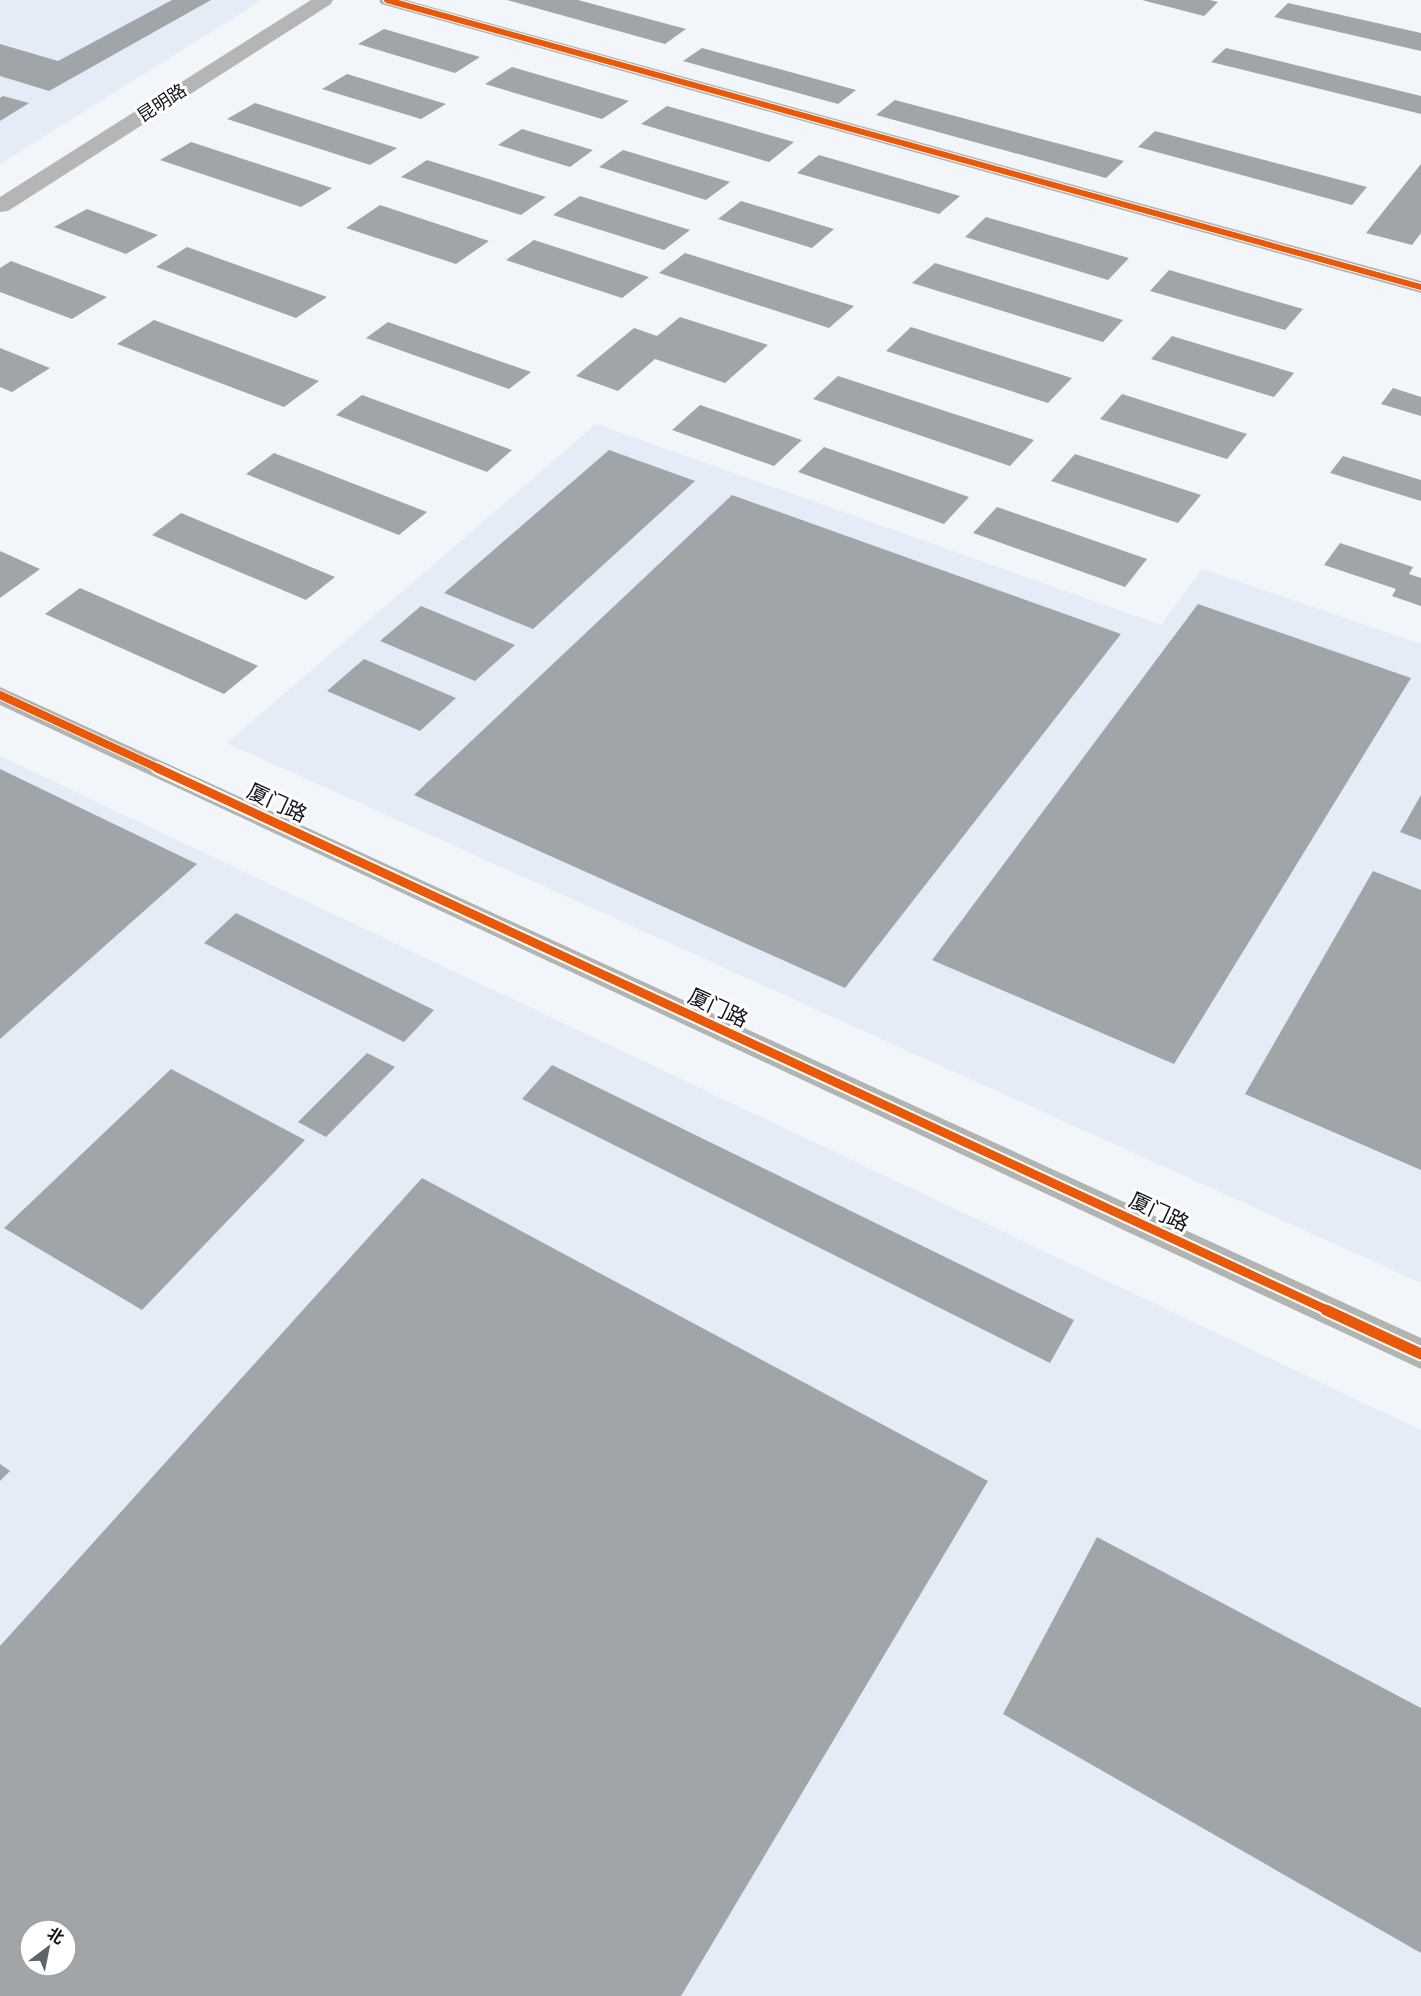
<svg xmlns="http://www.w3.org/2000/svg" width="1421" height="1996" viewBox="0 0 1421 1996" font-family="Literata,'Noto Sans SC',serif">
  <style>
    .built { fill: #e4ecf8; fill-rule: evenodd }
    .building { fill: #a0a5aa; fill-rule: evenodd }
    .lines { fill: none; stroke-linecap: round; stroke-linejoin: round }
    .minor { fill: #b1b4b1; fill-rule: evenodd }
    .major { fill: #b3b6b5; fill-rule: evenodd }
    .cycleway-far3-casing { stroke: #fff; stroke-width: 8 }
    .cycleway-far2-casing { stroke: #fff; stroke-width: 10 }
    .cycleway-far1-casing { stroke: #fff; stroke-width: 13 }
    .cycleway-casing { stroke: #fff; stroke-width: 15 }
    .cycleway-far3 { stroke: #e8590c; stroke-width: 6 }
    .cycleway-far2 { stroke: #e8590c; stroke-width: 8 }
    .cycleway-far1 { stroke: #e8590c; stroke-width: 9 }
    .cycleway { stroke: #e8590c; stroke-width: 11 }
    .labels { text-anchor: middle; stroke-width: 6; stroke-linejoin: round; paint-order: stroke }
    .far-street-label { font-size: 18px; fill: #10151c; stroke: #fff }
    .street-label { font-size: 21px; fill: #10151c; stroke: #fff }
  </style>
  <rect width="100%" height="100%" fill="#f2f6fa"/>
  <!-- built -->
  <path class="built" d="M0 0H262L0 164Z
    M596 424 1161 625 1202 569 1421 644V1283L227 743Z
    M0 756 1421 1430V1996H0ZM30 1930H66V1966H30Z"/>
  <!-- building -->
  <path class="building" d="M172 0H211L49 91 0 76V44L58 61Z
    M507 0H578L686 29 665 44Z
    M1142 0H1210L1218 2 1204 16Z
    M1288 3 1421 33V51L1274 17Z
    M384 29 480 57 455 73 358 44Z
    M702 48 856 90 838 104 683 61Z
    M1226 48 1421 96V114L1211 62Z
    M512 67 629 101 602 119 485 84Z
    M347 74 446 104 421 119 322 89Z
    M3 96 29 103 0 121V98Z
    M895 100 1124 161 1106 178 876 115Z
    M255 103 397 148 370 165 227 119Z
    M667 106 794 142 769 162 641 124Z
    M522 129 593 150 570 167 498 145Z
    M1155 131 1367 187 1352 205 1138 147Z
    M191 142 332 188 301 207 160 160Z
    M623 150 730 182 706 200 599 167Z
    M819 155 960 196 939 214 797 173Z
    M427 160 546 197 521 215 401 177Z
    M1421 164V233L1412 245 1366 233Z
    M580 196 690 230 664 250 553 215Z
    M741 201 834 229 812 248 718 219Z
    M380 205 489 241 456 264 346 228Z
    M87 209 158 235 126 254 54 227Z
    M986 217 1129 258 1108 280 965 237Z
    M534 240 649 277 622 298 506 260Z
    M187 247 327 297 296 318 156 267Z
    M685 253 854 306 829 328 659 273Z
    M11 261 107 297 72 319 0 292V268Z
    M935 263 1123 320 1103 342 912 283Z
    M1169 270 1303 309 1285 330 1150 291Z
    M680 317 768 345 725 383 655 359 618 391 576 376 634 328 657 336Z
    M154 320 319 381 284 407 117 344Z
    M388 322 531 372 509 389 366 338Z
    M911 327 1072 378 1048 403 886 351Z
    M1172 336 1294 373 1274 397 1151 359Z
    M0 348 50 368 12 392 0 387Z
    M838 376 1034 440 1010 466 813 399Z
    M1393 388 1421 397V416L1381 404Z
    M1122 394 1247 434 1227 459 1100 419Z
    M362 395 512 450 487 472 336 415Z
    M700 405 802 440 774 466 672 430Z
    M824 447 969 497 944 524 798 472Z
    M609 450 695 481 533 629 444 593Z
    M274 453 427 512 399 535 246 474Z
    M1075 454 1201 495 1178 523 1051 481Z
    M1343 456 1421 480V501L1330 473Z
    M732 495 1121 634 845 988 414 795Z
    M997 507 1147 559 1125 587 973 533Z
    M181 513 335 577 306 600 152 535Z
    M1340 543 1413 567 1409 574 1421 578V606L1392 596 1396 589 1324 565Z
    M0 551 40 569 0 598Z
    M80 588 258 666 224 694 45 614Z
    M1198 604 1411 678 1174 1064 932 960Z
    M421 606 515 645 475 681 380 641Z
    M364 659 456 698 420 731 327 691Z
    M0 769 197 864 0 1039Z
    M1421 795V840L1400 832Z
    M1373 871 1421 890V1170L1245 1094Z
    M236 913 434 1010 404 1042 204 943Z
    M367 1053 395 1067 326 1137 298 1122Z
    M552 1065 1074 1320 1050 1363 522 1099Z
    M171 1069 305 1140 142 1310 4 1228Z
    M422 1178 988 1481 681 1996H0V1646ZM30 1930H66V1966H30Z
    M0 1464 10 1471 0 1481Z
    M1097 1537 1421 1708V1953L1003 1714Z"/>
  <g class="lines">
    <!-- minor -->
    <path class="minor" d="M379 0H406L1421 281V293L381 4Z
      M0 687 1421 1338V1369L0 705Z"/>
    <!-- major -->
    <path class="major" d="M311 0H333L331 4 8 211 0 212V197Z"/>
    <!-- cycleway-far3 casing -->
    <g class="cycleway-far3-casing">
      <path id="cycleway-far3" d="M387 0 1421 287"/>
    </g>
    <!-- cycleway-far2 casing -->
    <g class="cycleway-far2-casing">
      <path id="cycleway-far2" d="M0 695 160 769"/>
    </g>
    <!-- cycleway-far1 casing -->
    <g class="cycleway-far1-casing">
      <path id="cycleway-far1" d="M157 768 1329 1311"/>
    </g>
    <!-- cycleway casing -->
    <g class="cycleway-casing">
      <path id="cycleway" d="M1326 1310 1421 1354"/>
    </g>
    <!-- cycleway-far3 -->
    <use href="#cycleway-far3" class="cycleway-far3"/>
    <!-- cycleway-far2 -->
    <use href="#cycleway-far2" class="cycleway-far2"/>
    <!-- cycleway-far1 -->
    <use href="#cycleway-far1" class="cycleway-far1"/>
    <!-- cycleway -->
    <use href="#cycleway" class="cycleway"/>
  </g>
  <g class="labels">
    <!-- far-street labels -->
    <g class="far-street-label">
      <text transform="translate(162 103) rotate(-33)" y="6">昆明路</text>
    </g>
    <!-- street labels -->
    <g class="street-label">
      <text transform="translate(277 803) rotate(25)" y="7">厦门路</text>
      <text transform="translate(718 1008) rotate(25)" y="7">厦门路</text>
      <text transform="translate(1159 1212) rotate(25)" y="7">厦门路</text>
    </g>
  </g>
  <!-- north arrow -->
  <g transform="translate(48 1948) rotate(32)"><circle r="28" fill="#ffffff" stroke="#9fa1a4" stroke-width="1.5"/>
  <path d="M0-4.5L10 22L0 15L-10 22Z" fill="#5f646a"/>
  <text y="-9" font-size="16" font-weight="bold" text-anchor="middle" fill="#10151c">北</text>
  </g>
</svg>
